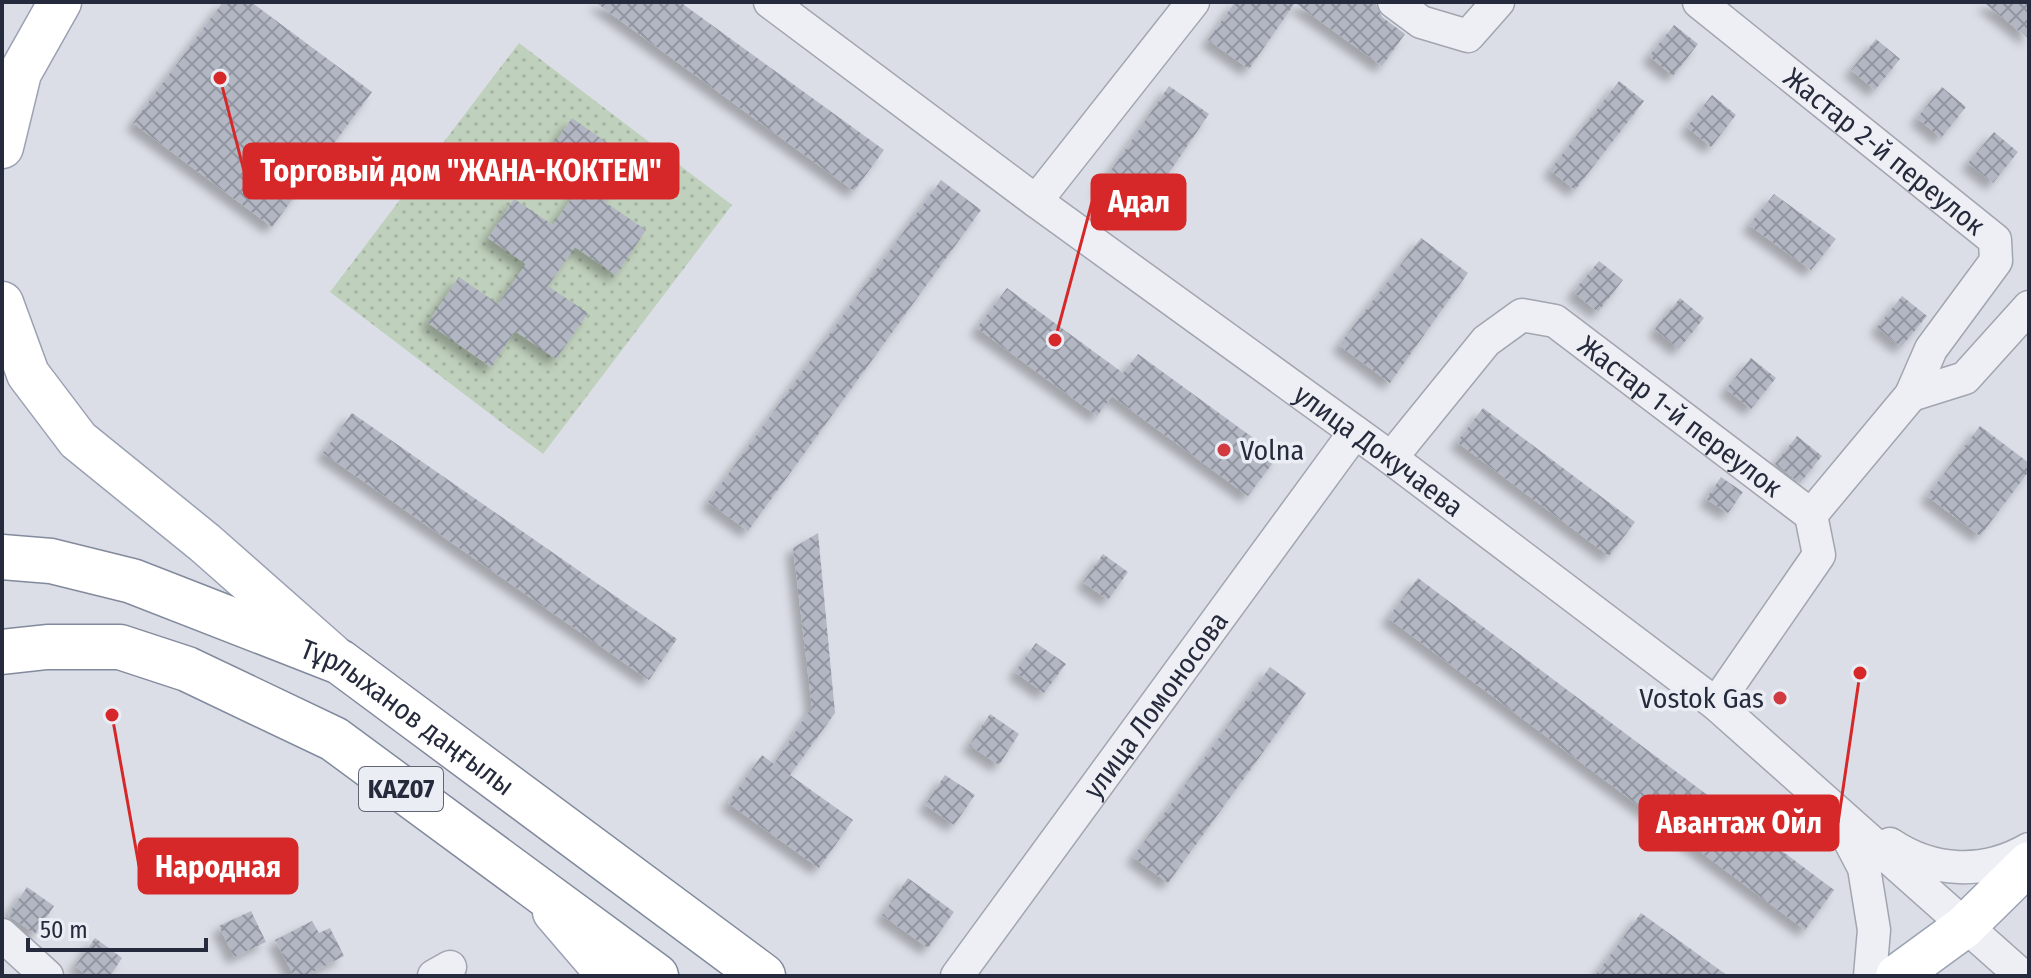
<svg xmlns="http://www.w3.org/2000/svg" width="2031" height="978" viewBox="0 0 2031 978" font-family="'Fira Sans Condensed',sans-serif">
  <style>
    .park { fill: url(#park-dots) }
    .building { fill: url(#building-cross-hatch); filter: url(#shadow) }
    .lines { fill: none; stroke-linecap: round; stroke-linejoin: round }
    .minor-casing { stroke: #a1a5b0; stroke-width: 35 }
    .major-casing { stroke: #9aa1b2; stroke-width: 45 }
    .highway-casing { stroke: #828a9d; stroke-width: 47 }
    .minor { stroke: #eeeff4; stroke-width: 32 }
    .major { stroke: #fff; stroke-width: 42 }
    .highway { stroke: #fff; stroke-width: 44 }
    .poi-dot { fill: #d13a40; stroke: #eaedf4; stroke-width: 3 }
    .labels { text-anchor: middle; stroke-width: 7; stroke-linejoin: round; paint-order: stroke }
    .shield { fill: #eaedf4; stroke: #606573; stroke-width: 2 }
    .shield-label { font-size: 26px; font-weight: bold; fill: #252b3c }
    .street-label { font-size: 28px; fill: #252b3c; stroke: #eaedf4 }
    .poi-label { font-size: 28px; fill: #252b3c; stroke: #eaedf4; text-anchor: start }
    .leader { fill: none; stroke: #d62828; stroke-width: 3 }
    .callout-dot { fill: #d62828; stroke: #eaedf4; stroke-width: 3 }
    .callout { fill: #d62828; stroke: #d62828; stroke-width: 3 }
    .callout-label { font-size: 30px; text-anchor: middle; font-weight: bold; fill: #fff }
  </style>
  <defs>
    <pattern id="park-dots" width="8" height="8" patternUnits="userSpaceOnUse" patternTransform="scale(2)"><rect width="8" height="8" fill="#bfd0bc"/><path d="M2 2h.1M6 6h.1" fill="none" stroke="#a4b3a2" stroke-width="1.8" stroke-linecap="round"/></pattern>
    <pattern id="building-cross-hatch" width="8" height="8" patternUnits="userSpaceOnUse" patternTransform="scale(2)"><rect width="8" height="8" fill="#b2b7c3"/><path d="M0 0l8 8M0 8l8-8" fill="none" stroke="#9195a0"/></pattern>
    <filter id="shadow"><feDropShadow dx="-7" dy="7" stdDeviation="4" flood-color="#0004"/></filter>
  </defs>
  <rect width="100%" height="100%" fill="#dbdee6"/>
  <!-- park -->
  <path class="park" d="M519 43 732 205 543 454 330 292Z"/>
  <!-- building -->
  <path class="building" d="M223 2H251L372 92 272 227 133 123Z
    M595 2H680L884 150 854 191Z
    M1235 2H1375L1382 17 1405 34 1382 66 1295 3 1249 69 1208 40Z
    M1983 2H2029V39Z
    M1674 25 1698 44 1673 76 1649 56Z
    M1876 39 1900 59 1875 90 1851 70Z
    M1619 81 1644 101 1575 190 1550 170Z
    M1169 86 1209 114 1139 217 1099 188Z
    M1942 87 1966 107 1941 138 1917 118Z
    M1712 95 1736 115 1711 147 1687 127Z
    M572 118 633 161 605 202 646 230 616 275 575 247 548 286 588 313 556 359 515 331 491 367 428 323 459 277 498 304 526 264 488 238 514 199 553 225 579 188 542 162Z
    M1994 132 2018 152 1993 183 1968 163Z
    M941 180 981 210 748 531 708 502Z
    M1774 194 1836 239 1811 270 1749 225Z
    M1421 238 1468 273 1390 383 1339 345Z
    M1599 261 1623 280 1598 312 1573 292Z
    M1007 288 1123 373 1138 354 1278 456 1248 496 1112 396 1097 416 977 328Z
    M1902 296 1927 316 1901 347 1877 327Z
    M1680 298 1704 318 1679 349 1655 329Z
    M1751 358 1776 378 1751 409 1726 389Z
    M1483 408 1635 522 1609 556 1457 442Z
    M352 413 677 639 649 680 323 453Z
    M1980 426 2029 463V471L1980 536 1927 496Z
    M1797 436 1822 456 1800 483 1775 464Z
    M1721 477 1743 492 1728 513 1706 499Z
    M818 533 835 713 790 775 853 820 819 868 728 803 762 755 774 764 812 707 793 548Z
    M1103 554 1128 572 1108 600 1083 582Z
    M1418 578 1834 890 1805 930 1388 618Z
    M1036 643 1066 664 1044 693 1015 672Z
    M1270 667 1306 693 1168 883 1133 857Z
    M990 714 1019 734 999 765 969 745Z
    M945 775 975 795 954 825 925 805Z
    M908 878 954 912 928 948 882 915Z
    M27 887 54 906 35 934 8 915Z
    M251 911 266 942 234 957 219 926Z
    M1641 913 1728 976H1595Z
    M312 921 319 933 330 928 344 956 305 976H294L275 940Z
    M95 938 122 958 110 976H88L75 966Z"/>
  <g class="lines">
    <!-- minor casing -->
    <g class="minor-casing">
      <g id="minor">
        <path id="s1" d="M770 2 1036 201 1391 458 1716 704 2022 976"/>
        <path d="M1394 2 1421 22 1468 36 1498 2"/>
        <path id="s2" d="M1699 2 1995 240 1996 261 1931 349 1911 395 1811 515"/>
        <path d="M1036 201 1193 2"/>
        <path d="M1911 395 1965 378 2029 307"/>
        <path id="s3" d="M1391 458 1486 341 1522 315 1555 321 1811 515 1819 555 1716 704"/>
        <path d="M1841 824 1864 868 1874 930 1870 976"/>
        <path d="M1890 844C1933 873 1984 875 2029 849"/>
        <path d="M2 935 47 976"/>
        <path d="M434 976 450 967"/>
        <path id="s4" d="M957 976 1355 432"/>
      </g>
    </g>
    <!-- major casing -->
    <g class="major-casing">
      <path id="major" d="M2 147 20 73 60 2
        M2 303 28 374 78 440 205 543 333 656
        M554 912 609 976
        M1897 976 1964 927 2029 863"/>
    </g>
    <!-- highway casing -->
    <g class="highway-casing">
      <g id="highway">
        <path id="s5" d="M2 557 51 561 132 581 340 662 763 976"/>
        <path d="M2 652 47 647H120L187 669 334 739 656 976"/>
      </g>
    </g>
    <!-- minor -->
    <use href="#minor" class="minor"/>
    <!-- major -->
    <use href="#major" class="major"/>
    <!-- highway -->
    <use href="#highway" class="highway"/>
  </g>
  <!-- markers -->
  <g class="poi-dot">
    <circle cx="1224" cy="450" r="8"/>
    <circle cx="1780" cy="698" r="8"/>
  </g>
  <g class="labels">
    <!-- shield labels -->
    <rect class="shield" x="359" y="767" width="84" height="44" rx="6"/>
    <g class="shield-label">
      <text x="401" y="798">KAZ07</text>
    </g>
    <!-- street labels -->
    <g class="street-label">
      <text dy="10" stroke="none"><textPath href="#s2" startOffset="238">Жастар 2-й переулок</textPath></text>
      <text dy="10" stroke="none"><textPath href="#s3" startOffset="386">Жастар 1-й переулок</textPath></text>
      <text dy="10" stroke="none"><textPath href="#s1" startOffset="756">улица Докучаева</textPath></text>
      <text dy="10" stroke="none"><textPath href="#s4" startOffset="336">улица Ломоносова</textPath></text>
      <text dy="10" stroke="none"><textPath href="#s5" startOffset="442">Тұрлыханов даңғылы</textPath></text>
    </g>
    <!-- poi labels -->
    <g class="poi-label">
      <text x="1240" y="460">Volna</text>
      <text x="1764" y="708" text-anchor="end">Vostok Gas</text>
    </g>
  </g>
  <!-- callouts -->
  <path class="leader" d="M220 78L244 171M1055 340L1092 202M1860 673L1838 823M112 715L139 866"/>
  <g class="callout-dot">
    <circle cx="220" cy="78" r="8"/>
    <circle cx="1055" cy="340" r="8"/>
    <circle cx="1860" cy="673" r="8"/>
    <circle cx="112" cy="715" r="8"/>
  </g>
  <g class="callout">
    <rect x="244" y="144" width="434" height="54" rx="8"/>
    <rect x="1092" y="175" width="93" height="54" rx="8"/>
    <rect x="1640" y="796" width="198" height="54" rx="8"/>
    <rect x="139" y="839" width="158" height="54" rx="8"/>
  </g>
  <g class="callout-label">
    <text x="461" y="181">Торговый дом "ЖАНА-КОКТЕМ"</text>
    <text x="1139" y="212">Адал</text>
    <text x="1739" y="833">Авантаж Ойл</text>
    <text x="218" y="877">Народная</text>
  </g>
  <!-- border -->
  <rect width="2031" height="978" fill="none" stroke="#252b3c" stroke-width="8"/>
  <!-- scale -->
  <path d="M28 938v12h178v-12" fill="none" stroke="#252b3c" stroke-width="4"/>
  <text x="40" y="938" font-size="24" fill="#252b3c" stroke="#eaedf4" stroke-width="6" paint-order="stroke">50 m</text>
</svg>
